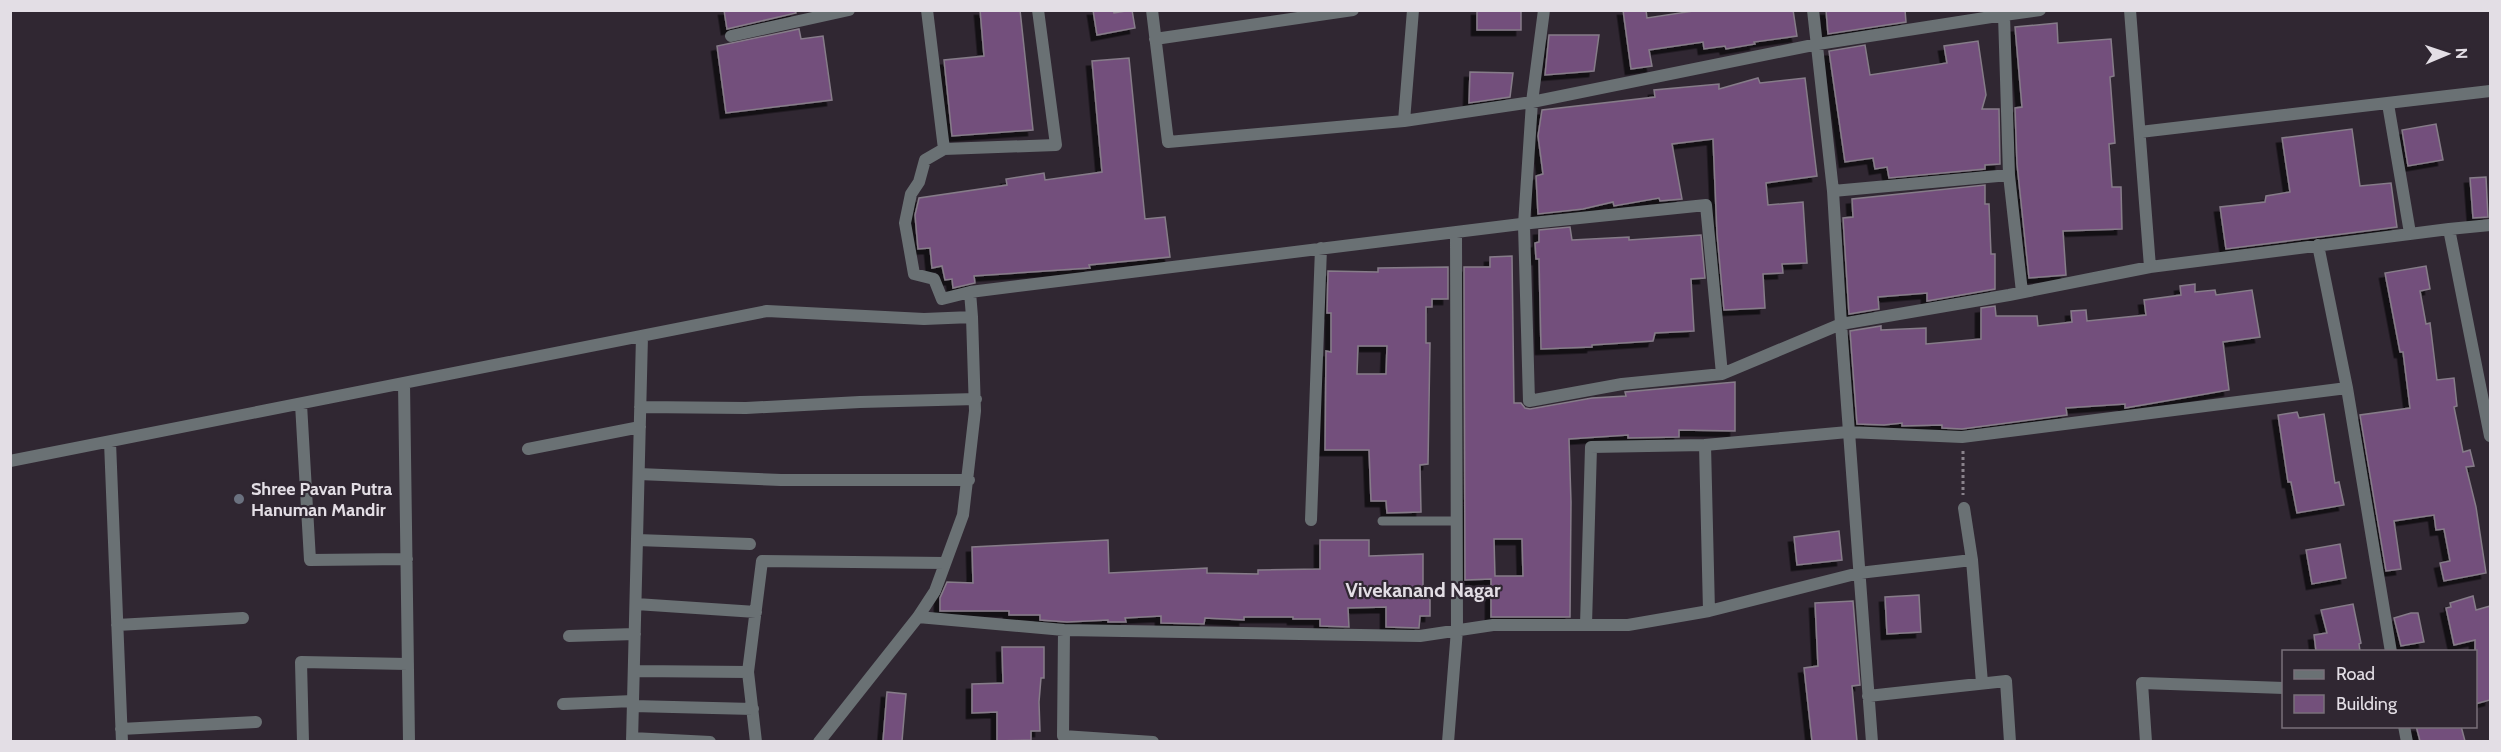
<svg xmlns="http://www.w3.org/2000/svg" width="2501" height="752" viewBox="0 0 2501 752" font-family="Cabin,sans-serif">
  <style>
    .building { fill: #73507b; stroke: #867c89; stroke-width: 1.5; fill-rule: evenodd; filter: url(#shadow) }
    .lines { fill: none; stroke-linecap: round; stroke-linejoin: round }
    .path { stroke: #8a838c; stroke-width: 3; stroke-dasharray: 3 3; stroke-linecap: butt }
    .lane { stroke: #6a7174; stroke-width: 9 }
    .street { stroke: #6a7174; stroke-width: 12 }
    .worship-dot { fill: #6b7280; stroke: #302732; stroke-width: 2 }
    .labels { text-anchor: middle; stroke-width: 4.5; stroke-linejoin: round; paint-order: stroke }
    .poi-label { font-size: 18px; font-weight: bold; fill: #e3dee5; stroke: #302732; text-anchor: start }
    .neighbourhood-label { font-size: 20px; font-weight: bold; fill: #e3dee5; stroke: #302732 }
  </style>
  <defs>
    <filter id="shadow"><feDropShadow dx="-5.5" dy="5.5" stdDeviation="0" flood-color="#0009"/></filter>
  </defs>
  <rect width="100%" height="100%" fill="#302732"/>
  <!-- building -->
  <path class="building" d="M724 10H795L796 13 727 29Z
    M980 10H1020L1033 130 952 136 944 60 984 56Z
    M1093 10H1113L1114 13 1132 10 1135 28 1097 35Z
    M1477 10H1521V30H1477Z
    M1623 10H1646L1647 18 1700 10H1793L1797 36 1754 42 1755 44 1726 49 1725 46 1704 49 1703 42 1649 50 1652 66 1631 69Z
    M1826 10H1905L1906 22 1828 34Z
    M2057 23 2058 43 2111 39 2114 76 2110 77 2115 143 2109 144 2112 187H2121L2122 229 2063 231 2066 275 2029 278 2017 164 2015 108 2022 107 2015 27Z
    M799 29 801 39 823 36 832 100 726 113 717 46Z
    M1549 35H1599L1594 71 1545 75Z
    M1978 41 1986 95 1982 109H1999L2000 164 1985 165V169L1889 178 1887 167 1875 169 1873 158 1845 162 1829 51 1865 45 1870 75 1947 63 1944 46Z
    M1129 58 1145 219 1165 217 1170 257 1089 265 1090 268 974 276 975 283 953 288 952 279 945 280 942 266 932 268 930 248 918 249 915 215 919 198 1007 185 1006 179 1044 173 1045 180 1102 172 1092 61Z
    M1470 72 1513 73 1510 97 1469 103Z
    M1758 78 1760 83 1805 78 1817 176 1766 183 1768 205 1803 202 1807 263 1782 264 1783 273 1763 274 1765 308 1724 310 1717 234 1713 139 1672 144 1682 199 1660 201 1659 198 1614 206 1613 202 1583 209 1538 214 1536 176 1543 174 1538 136 1542 110 1655 97 1654 90 1719 84V89Z
    M2436 124 2443 160 2408 166 2402 130Z
    M2352 129 2360 186 2391 183 2397 227 2226 249 2220 207 2265 202 2266 196 2290 192 2282 138Z
    M2486 177 2488 217 2473 218 2470 178Z
    M1985 185V204H1989L1991 254H1995V289L1927 301V293L1878 297 1879 309 1849 314 1843 218 1853 217 1852 199Z
    M1570 227 1572 240 1629 237V240L1701 235 1705 278 1691 279 1694 331 1655 333 1653 341 1592 345V347L1541 349 1539 259H1536L1535 243 1539 242V230Z
    M1512 256 1514 403H1521L1525 408 1530 409 1592 398 1626 396 1625 392 1735 382V431L1679 430V437L1628 438V435L1569 439 1571 502 1570 617H1491V579L1465 580 1464 267H1490V257ZM1494 539H1522L1523 576H1495Z
    M2426 266 2430 289 2420 291 2426 324 2430 323 2437 380 2454 378 2457 406 2454 407 2463 452 2470 450 2474 466 2466 467 2476 507 2486 573 2444 581 2440 563 2450 561 2444 529 2436 530 2434 515 2394 521 2401 569 2386 571 2360 415 2410 408 2403 352H2400L2385 273Z
    M1448 267V299H1432V307H1426V343H1430L1428 464 1420 465 1421 512 1387 513 1386 501H1371L1369 450H1325L1326 351 1331 352V313H1327L1328 271 1378 272V268ZM1358 346H1387L1386 374H1357Z
    M2195 284V292L2215 290 2216 295 2252 290 2260 337 2223 342 2229 390 2125 408V404L2066 408 2067 415 1962 429 1942 428V425L1902 426V423L1884 425 1857 424 1850 331 1881 326V330L1926 328V344L1981 339V308L1995 306 1996 316H2037L2038 326 2072 322 2071 311 2086 310 2087 321 2146 315 2144 300 2181 295 2180 286Z
    M2297 412 2299 418 2324 414 2335 483 2339 482 2344 505 2297 513 2291 482H2288L2278 415Z
    M1839 531 1842 560 1797 565 1794 537Z
    M1108 540 1109 573 1207 568V573L1258 574V570L1320 569V540H1369V556L1423 554V599L1430 598V616H1420L1419 628 1386 627V607L1348 608 1349 627 1320 626V619H1293V617H1244V620L1205 618 1204 624 1161 623V616L1125 618 1126 622H1108V620L1067 622 1040 620V615H1009V611H940V598L947 582 973 583 972 547Z
    M2340 544 2346 578 2312 584 2306 550Z
    M1919 595 1921 632 1887 634 1885 597Z
    M2473 596 2476 610 2490 606V700L2475 704V640L2454 645 2446 608 2451 607 2450 603Z
    M1853 601 1860 685 1852 686 1857 741H1812L1804 668 1818 666 1815 603Z
    M2353 604 2361 643 2359 644 2360 651H2316L2314 635 2327 633 2321 610Z
    M2411 613H2418L2424 642 2401 646 2394 618Z
    M1002 647H1044V678H1041L1039 702 1040 731H1031V740L997 741V712L972 713V684L1003 683Z
    M887 692 906 694 902 741H883Z
    M2416 726H2461L2465 741H2420Z"/>
  <g class="lines">
    <!-- path -->
    <path class="path" d="M1963 451V495"/>
    <!-- lane -->
    <path class="lane" d="M1382 521H1456"/>
    <!-- street -->
    <path class="street" d="M927 10 944 149
      M1152 10 1168 142 1404 121 1532 102 1818 44 2004 15 2009 175 2022 292
      M1544 10 1532 102 1524 225 1529 401 1622 384 1722 374
      M2004 10V15L2040 10
      M2130 10 2150 267
      M731 36 849 10
      M1155 39 1353 10
      M2388 104 2410 233
      M1404 121 1413 10
      M2140 132 2490 91
      M1833 191 2009 175
      M2490 225 2449 229 2490 436
      M2318 245 2347 388 2391 652
      M970 292 942 299 934 279 914 274 905 223 911 194 919 182 925 160 944 149 1056 145 1038 10
      M972 317 970 292 1521 224 1706 205 1722 374 1841 324 1833 191 1813 10
      M404 383 409 742
      M301 404 310 560 407 559
      M640 407 746 408 860 402 976 399
      M110 442 122 742
      M1705 445 1848 432 1962 437 2347 388
      M528 449 640 427
      M10 461 767 311 924 319 972 317 975 411 963 515 935 591 918 617 819 742
      M639 474 781 480H969
      M1964 508 1972 560 1982 683
      M1311 520 1321 248
      M637 540 750 544
      M636 604 756 612
      M918 617 1064 630 1420 636 1493 625H1628L1709 611 1859 573 1972 560
      M117 625 243 618
      M1586 625 1591 447 1705 445 1709 611
      M1064 630 1063 736 1153 742
      M569 636 635 634
      M634 671 748 672
      M1868 696 2006 681 2010 742
      M563 704 633 701
      M633 706 753 709
      M2404 726 2407 742
      M121 729 256 722
      M632 738 710 742
      M303 742 301 662 408 664
      M632 742 642 336
      M756 742 748 672 762 561 945 563
      M1448 742 1457 630 1456 232
      M1872 742 1841 324 2009 295 2150 267 2449 229
      M2146 742 2142 683 2284 688"/>
  </g>
  <!-- markers -->
  <circle class="worship-dot" cx="239" cy="499" r="6"/>
  <g class="labels">
    <!-- poi labels -->
    <g class="poi-label">
      <text x="251" y="495">Shree Pavan Putra<tspan x="251" dy="21">Hanuman Mandir</tspan></text>
    </g>
    <!-- neighbourhood labels -->
    <g class="neighbourhood-label">
      <text x="1423" y="597">Vivekanand Nagar</text>
    </g>
  </g>
  <!-- border -->
  <rect width="2501" height="752" fill="none" stroke="#e3dee5" stroke-width="24"/>
  <!-- legend -->
  <rect x="2282" y="650" width="195" height="78" fill="#302732" stroke="#78707a" stroke-width="1.5"/>
  <rect x="2294" y="670" width="30" height="9" fill="#6a7174" stroke="#78707a" stroke-width="1.5"/>
  <text x="2336" y="680" font-size="18" fill="#e3dee5">Road</text>
  <rect x="2294" y="695" width="30" height="18" fill="#73507b" stroke="#78707a" stroke-width="1.5"/>
  <text x="2336" y="710" font-size="18" fill="#e3dee5">Building</text>
  <!-- north arrow -->
  <g transform="translate(2447 54) rotate(88)" stroke="#302732" stroke-width="4.5" paint-order="stroke">
  <path d="M0-4.5L10 22L0 15L-10 22Z" fill="#e3dee5"/>
  <text y="-9" font-size="16" font-weight="bold" text-anchor="middle" fill="#e3dee5">N</text>
  </g>
</svg>
